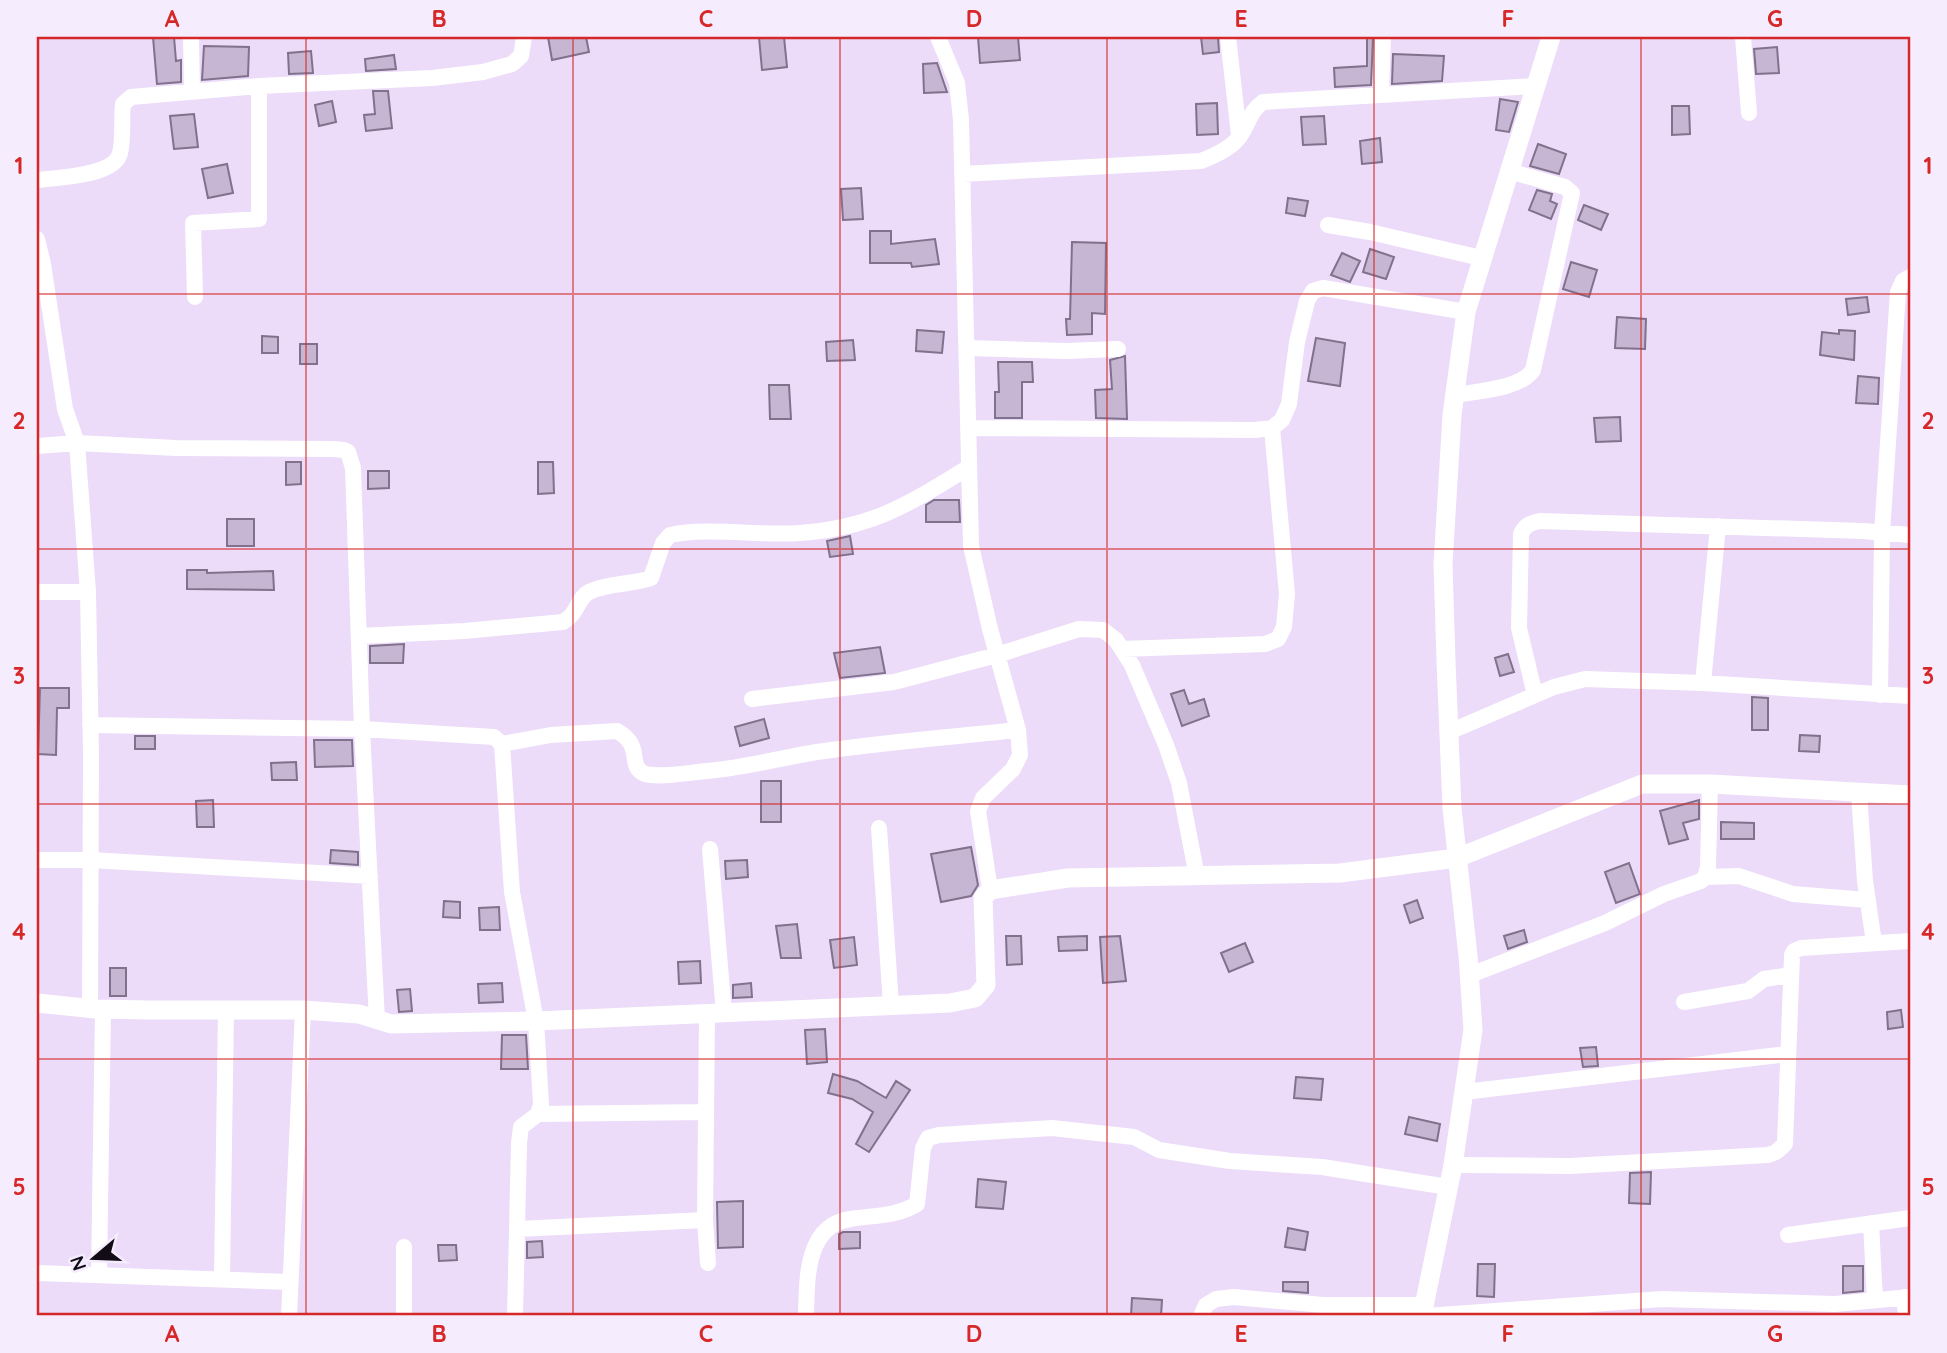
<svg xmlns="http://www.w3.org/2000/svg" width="1947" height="1353" viewBox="0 0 1947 1353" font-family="Quicksand,sans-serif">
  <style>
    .building { fill: #c6b6d3; stroke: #80718c; stroke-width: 2 }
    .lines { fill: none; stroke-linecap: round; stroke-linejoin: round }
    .minor { stroke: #fff; stroke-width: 16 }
    .tertiary { stroke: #fff; stroke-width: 19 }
    .grid { fill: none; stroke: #d62828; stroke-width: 2; stroke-opacity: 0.55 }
    .neatline { fill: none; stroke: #d62828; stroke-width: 2.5 }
    .grid-label { font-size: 23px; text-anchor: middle; font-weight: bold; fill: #d62828 }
  </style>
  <rect width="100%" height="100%" fill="#ecdbf9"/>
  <!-- building -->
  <path class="building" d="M153 37H174L176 61 181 60V82L157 84Z
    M548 37H586L589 52 552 60Z
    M759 37H784L787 67 762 70Z
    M978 37H1018L1020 60 980 63Z
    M1201 37H1218L1219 52 1203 54Z
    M1367 37H1373L1371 85 1335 87 1334 68 1367 66Z
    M204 46 249 47 248 76 202 80Z
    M1777 47 1779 73 1756 74 1754 49Z
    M311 51 313 73 289 74 288 53Z
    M1393 54 1444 56 1442 81 1392 84Z
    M394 55 396 69 366 71 365 59Z
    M937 63 947 92 924 93 923 64Z
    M373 91H388L392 128 366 131 364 115 375 114Z
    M1500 99 1518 102 1509 132 1496 130Z
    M332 101 336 122 319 126 315 105Z
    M1217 103 1218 134 1197 135 1196 104Z
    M1672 106H1689L1690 134 1672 135Z
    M194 114 198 147 174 149 170 116Z
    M1324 116 1326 144 1303 145 1301 117Z
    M1380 138 1382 162 1362 164 1360 141Z
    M1538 144 1566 154 1559 174 1530 166Z
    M227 164 233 193 208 198 202 169Z
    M861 188 863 219 843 220 841 189Z
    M1537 190 1552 194 1550 201 1557 204 1551 219 1529 210Z
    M1288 198 1308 201 1305 216 1286 213Z
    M1584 205 1608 214 1601 230 1578 220Z
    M870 231H891V244L935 239 939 264 912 267 911 263H870Z
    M1072 242 1106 243 1105 314 1092 313V334L1067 335 1066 319H1070Z
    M1370 249 1394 257 1386 279 1363 272Z
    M1342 253 1360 261 1350 282 1331 275Z
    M1571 262 1597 270 1589 297 1563 289Z
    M1867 297 1869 312 1848 315 1846 299Z
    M1617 317 1646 319 1645 349 1615 348Z
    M917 330 944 332 942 353 916 351Z
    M1839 330 1855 331 1854 360 1820 355 1822 332 1839 334Z
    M262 336 278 337V353H262Z
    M1316 338 1345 343 1340 386 1308 381Z
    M853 340 855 360 827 361 826 342Z
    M300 344H317V364H300Z
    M1125 356 1127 419 1096 418 1095 390 1112 389 1110 360Z
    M998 362H1032L1033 382H1022V418H995V392H999Z
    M1858 376 1879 378 1878 404 1856 403Z
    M769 385H789L791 419H770Z
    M1620 417 1621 441 1596 442 1594 418Z
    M286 462H301V484L286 485Z
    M538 462H553L554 493 538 494Z
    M368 471H389V488L368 489Z
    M934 500H959L960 522H926V505Z
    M227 519H254V546H227Z
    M850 536 853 554 830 557 827 541Z
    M187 570H207V573L273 571 274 590 187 589Z
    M404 644 403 663H370V646Z
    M880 647 885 673 840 678 834 653Z
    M1508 654 1514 672 1500 676 1495 658Z
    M40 688H69V708H57L56 755 38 754Z
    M1184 690 1189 704 1204 699 1209 716 1182 726 1171 694Z
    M1752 697 1768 698V730H1752Z
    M764 719 769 738 740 746 735 727Z
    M1800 735 1820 736 1819 752 1799 751Z
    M135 736H155V749H135Z
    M314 740H352L353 766 315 767Z
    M296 762 297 780H272L271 763Z
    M761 781H781V822H761Z
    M213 800 214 827H197L196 801Z
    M1699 800V819L1683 823 1688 839 1669 844 1660 811Z
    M1721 822 1754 823V839H1721Z
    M971 847 978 885 971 896 941 902 931 854Z
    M331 850 358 852V865L330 863Z
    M747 860 748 877 726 879 725 861Z
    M1629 863 1640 894 1616 903 1605 872Z
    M1417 900 1423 918 1410 923 1404 905Z
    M444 901 460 902V918L443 917Z
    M499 907 500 930H480L479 908Z
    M797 924 801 958H781L776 926Z
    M1524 930 1527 942 1508 949 1504 936Z
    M1006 936H1021L1022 964 1007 965Z
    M1087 936V950L1059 951 1058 937Z
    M1120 936 1126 981 1103 983 1100 937Z
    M854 937 857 965 834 968 830 940Z
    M1245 943 1253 962 1229 972 1221 953Z
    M700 961 701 983 679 984 678 962Z
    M110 968H126V996H110Z
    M502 983 503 1002 479 1003 478 984Z
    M751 983 752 997 733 998V985Z
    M410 989 412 1011 399 1012 397 990Z
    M1901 1010 1903 1027 1888 1029 1887 1012Z
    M825 1029 827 1062 807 1064 805 1030Z
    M502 1035H526L528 1069H501Z
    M1596 1047 1598 1066 1583 1067 1580 1048Z
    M833 1074 857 1081 886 1098 896 1081 910 1090 869 1152 856 1144 873 1112 852 1099 828 1093Z
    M1296 1077 1323 1079 1321 1100 1294 1098Z
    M1409 1117 1440 1124 1437 1141 1405 1134Z
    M1651 1172 1650 1204 1629 1203 1630 1173Z
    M978 1179 1006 1182 1003 1209 976 1207Z
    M743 1201V1247L718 1248 717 1202Z
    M1288 1228 1308 1232 1305 1250 1285 1247Z
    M843 1232H860V1248L839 1249V1234Z
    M542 1241 543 1257 527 1258V1242Z
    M438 1245H456L457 1260 439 1261Z
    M1478 1264H1495L1494 1297 1477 1296Z
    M1843 1266H1863V1291L1843 1293Z
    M1283 1282H1308V1293L1283 1291Z
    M1132 1298 1162 1300 1161 1316H1131Z"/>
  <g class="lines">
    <!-- minor -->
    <path class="minor" d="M191 37 192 92
      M938 37 957 83 961 120 971 546 990 629 1018 730 1020 755 1013 769 983 798 978 811 990 890
      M1228 37 1239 135
      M1743 37 1749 113
      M1381 94 1383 37
      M962 174 1201 161C1214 156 1232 148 1240 136 1249 123 1250 111 1263 102L1536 86
      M37 180C57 178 115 176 120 153 124 137 121 120 123 104L131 97 259 86 432 78 483 72 512 64 521 56 524 37
      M1328 225 1370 232 1481 258
      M37 239 43 264 65 409 77 443 176 448 333 449 344 450 348 452 353 468 362 729 377 1020
      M195 297 193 223 259 219V86
      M967 348 1066 351 1118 349
      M1455 395C1477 391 1521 389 1533 370L1572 193 1565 187 1509 171
      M968 428 1255 430 1272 428 1282 420 1289 404 1297 342 1307 301 1313 291 1323 288 1466 312
      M37 446 77 443 88 592 91 755 90 1008
      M37 592H88
      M359 636 464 631 563 622C579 613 577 598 589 592 607 583 631 585 651 578L663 543 670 535C709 527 759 536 800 533 873 528 909 504 969 467
      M1122 649 1265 644 1278 639 1284 627 1287 594 1272 428
      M1703 683 1718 526
      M1535 695 1519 628 1521 534C1525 525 1530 523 1540 521L1863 531 1910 535
      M1880 695 1882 533 1898 292 1903 281 1910 277
      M752 699 894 682 997 655 1079 629 1103 630 1116 640 1132 665 1166 745 1179 783 1197 877
      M90 725 362 729 494 737 502 744 512 892 536 1021 541 1104 538 1114 521 1127 519 1143 515 1316
      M1449 732 1554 687 1585 679 1703 683 1910 696
      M502 744 551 735 617 731C644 746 627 764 643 773 655 779 692 772 707 771 744 768 780 758 817 752 884 742 951 737 1018 730
      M1859 794 1865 881 1874 943
      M879 828 891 1005
      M710 849 724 1013
      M37 860H91L370 876
      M1705 877 1739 876 1793 894 1867 900
      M1470 975 1605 923 1664 894 1701 881 1705 877 1708 867 1710 784
      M1684 1002 1748 991 1764 979 1791 975
      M707 1014 705 1220 708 1263
      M1464 1092 1787 1054
      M538 1114 706 1112
      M1453 1165 1570 1166 1768 1155 1776 1152 1785 1144 1792 955 1794 951 1801 948 1910 941
      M1871 1223 1875 1300
      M517 1229 705 1220
      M1788 1235 1910 1218
      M404 1247V1316
      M37 1273 290 1282
      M99 1275 103 1009
      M222 1279 226 1010
      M1904 1297 1906 1316
      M289 1316 303 1010
      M806 1316C807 1280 805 1226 850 1219 875 1215 895 1217 917 1204L923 1148 928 1138 939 1135 1052 1128 1134 1137 1159 1150 1230 1161 1322 1167 1448 1187
      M1201 1316 1206 1305 1216 1299 1234 1297 1323 1305H1424
      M1426 1316 1662 1299 1835 1304 1910 1297"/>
    <!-- tertiary -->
    <path class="tertiary" d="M37 1003 95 1009 149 1010H303L359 1014 391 1024 536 1021 950 1003 975 998 986 985 983 898 990 890 1068 878 1340 873 1457 858 1642 784H1710L1910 795
      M1422 1316 1453 1165 1473 1030 1468 956 1452 808 1446 661 1443 564 1452 415 1466 312 1551 37"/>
  </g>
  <!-- grid -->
  <path class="grid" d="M306 37V1316M573 37V1316M840 37V1316M1107 37V1316M1374 37V1316M1641 37V1316M37 294H1910M37 549H1910M37 804H1910M37 1059H1910"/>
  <!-- border -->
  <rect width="1947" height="1353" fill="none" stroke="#f5ecfe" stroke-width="77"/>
  <!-- north arrow -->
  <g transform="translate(94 1258) rotate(251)" stroke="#f5ecfe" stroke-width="5" paint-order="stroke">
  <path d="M0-5L12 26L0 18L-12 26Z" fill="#110c16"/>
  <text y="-10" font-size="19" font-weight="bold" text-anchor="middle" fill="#110c16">N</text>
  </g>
  <rect x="38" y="38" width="1871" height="1276" class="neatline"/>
  <g class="grid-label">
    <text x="172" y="27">A</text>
    <text x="439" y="27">B</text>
    <text x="706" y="27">C</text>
    <text x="974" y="27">D</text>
    <text x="1241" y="27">E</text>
    <text x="1508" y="27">F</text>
    <text x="1775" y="27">G</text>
    <text x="19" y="174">1</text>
    <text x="1928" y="174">1</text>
    <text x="19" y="429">2</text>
    <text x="1928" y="429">2</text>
    <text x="19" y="684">3</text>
    <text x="1928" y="684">3</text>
    <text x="19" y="940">4</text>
    <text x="1928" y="940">4</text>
    <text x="19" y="1195">5</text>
    <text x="1928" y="1195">5</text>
    <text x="172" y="1342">A</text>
    <text x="439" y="1342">B</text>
    <text x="706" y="1342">C</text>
    <text x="974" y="1342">D</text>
    <text x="1241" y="1342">E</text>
    <text x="1508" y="1342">F</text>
    <text x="1775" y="1342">G</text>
  </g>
</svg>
